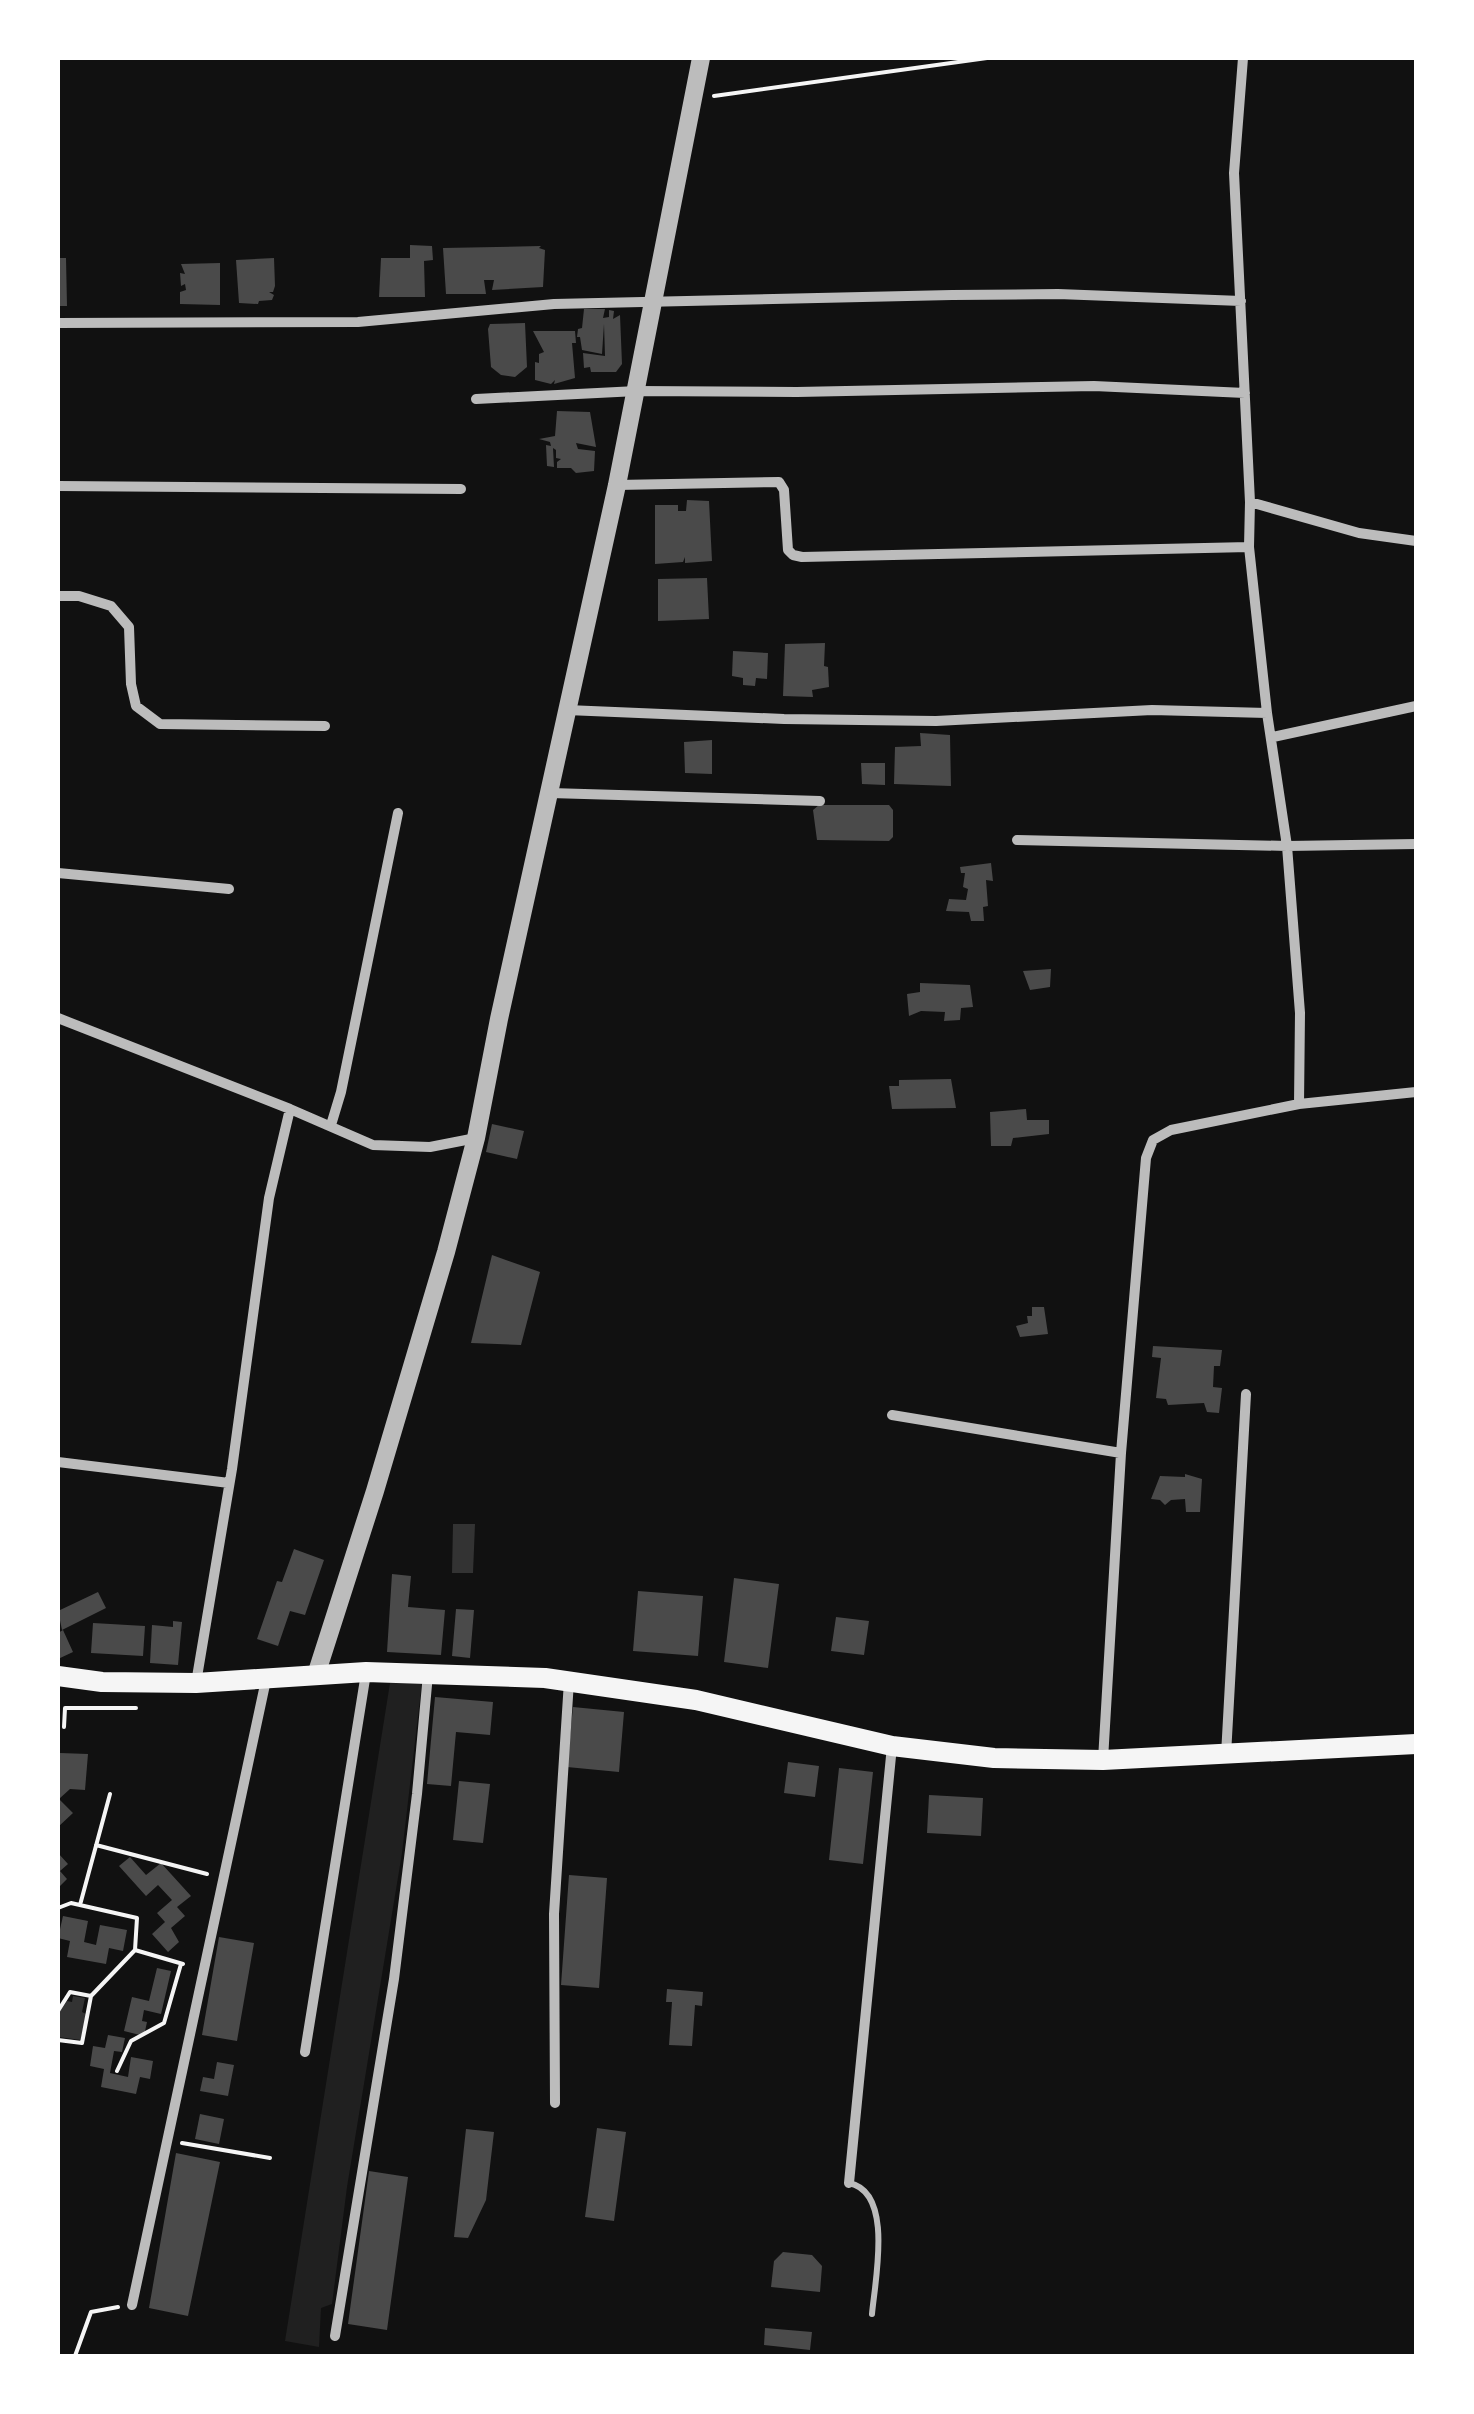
<svg xmlns="http://www.w3.org/2000/svg" width="1474" height="2414" viewBox="0 0 1474 2414" font-family="'Alegreya Sans',sans-serif">
  <style>
    .green { fill: #202020 }
    .water { fill: #333 }
    .building { fill: #4a4a4a }
    .lines { fill: none; stroke-linecap: round; stroke-linejoin: round }
    .path { stroke: #f5f5f5; stroke-width: 4 }
    .service { stroke: #bcbcbc; stroke-width: 6 }
    .minor { stroke: #bcbcbc; stroke-width: 10 }
    .tertiary { stroke: #bcbcbc; stroke-width: 18 }
    .secondary { stroke: #f5f5f5; stroke-width: 20 }
  </style>
  <rect width="100%" height="100%" fill="#111"/>
  <!-- green -->
  <path class="green" d="M422 1682 402 1853 347 2187 332 2304 321 2308 319 2347 285 2341 390 1683Z"/>
  <!-- water -->
  <path class="water" d="M453 1524H475L473 1573H452Z
    M73 1996 85 1998 82 2012 86 2014 81 2040 58 2037 60 2018 58 2014 67 2001 72 2002Z"/>
  <!-- building -->
  <path class="building" d="M410 245 432 246 433 260 424 261 425 297H379L381 258H410Z
    M541 246 539 248 545 250 543 287 492 290 494 280H484L486 294H446L443 248Z
    M58 258H66L67 306H58Z
    M274 258 275 286 273 292H269L274 295 272 300 259 301 258 304 239 303 236 260Z
    M220 263V305L180 304V292L186 290 185 284 181 286 180 273 185 274 181 264Z
    M584 309H605L603 318 609 317V310L614 311 613 319 620 315 622 364 616 372H591L590 367 584 368 583 353 605 356 604 324 602 354 582 350 580 337H577L578 329 582 328Z
    M525 323 527 367 515 377 501 375 491 367 488 329 490 324Z
    M533 331H575L576 343H572L575 378 554 384 555 380 551 384 535 380V362L539 363V354L544 352Z
    M557 411 590 412 596 447 576 443 578 449 595 451 594 471 576 473 571 468H557V462L561 459 556 458V450L553 448 554 467 547 466 546 445 551 446 550 442 539 439 555 436Z
    M687 500 709 501 712 561 685 563V557L683 562 655 564V505H678V511H686Z
    M707 578 709 619 658 621V579Z
    M825 643 824 666 828 667 829 687 812 690 813 697 783 696 785 644Z
    M733 651 768 653 767 679 756 678 755 686 743 685V678L732 676Z
    M920 733 950 735 951 786 894 784 895 747 921 746Z
    M712 740V774L685 773 684 742Z
    M861 763H885V785L862 784Z
    M819 805H889L893 810V837L889 841 817 840 813 810Z
    M991 863 993 881 986 880 988 906 983 907 984 921H971L969 912 946 911 949 899 966 900 968 889 963 887 965 873H961L960 867Z
    M1051 969 1050 987 1030 990 1023 971Z
    M920 983 970 985 973 1007 961 1008 960 1020 944 1021 945 1012 921 1011 909 1016 907 994 920 992Z
    M951 1079 956 1108 892 1109 889 1086H899V1080Z
    M1026 1109 1027 1120H1049V1134L1013 1138 1011 1146H991L990 1112Z
    M492 1124 524 1131 517 1159 486 1152Z
    M492 1255 540 1272 521 1345 471 1343Z
    M1032 1307H1044L1048 1334 1020 1337 1016 1326 1028 1323 1027 1316H1032Z
    M1153 1346 1222 1350 1220 1366H1214L1213 1387 1222 1388 1219 1413 1207 1412 1204 1403 1168 1405 1166 1399 1156 1398 1161 1358 1152 1357Z
    M1185 1474 1202 1479 1200 1512H1186L1185 1499 1171 1500 1165 1505 1160 1500 1151 1499 1160 1476 1185 1477Z
    M294 1549 324 1560 305 1615 290 1611 278 1646 257 1639 277 1581 282 1582Z
    M392 1574 411 1576 408 1607 445 1610 441 1655 387 1652Z
    M734 1578 779 1584 768 1668 724 1662Z
    M638 1591 703 1596 698 1656 633 1651Z
    M98 1592 106 1608 62 1630 58 1611Z
    M456 1609 474 1610 470 1658 452 1656Z
    M836 1617 869 1621 864 1655 831 1651Z
    M173 1621 182 1622 178 1665 150 1663 152 1625 173 1627Z
    M93 1623 145 1626 143 1656 91 1653Z
    M63 1630 73 1652 58 1659V1633Z
    M435 1697 493 1702 490 1735 456 1732 451 1786 427 1784Z
    M573 1707 624 1712 619 1772 567 1767Z
    M60 1753 88 1754 85 1790 70 1789 59 1799 73 1813 58 1827Z
    M788 1762 819 1766 815 1797 784 1793Z
    M839 1768 873 1772 863 1864 829 1860Z
    M459 1781 490 1784 483 1843 453 1840Z
    M929 1795 983 1798 981 1836 927 1833Z
    M58 1853 68 1864 60 1871 67 1879 58 1888Z
    M130 1857 146 1875 161 1863 191 1896 177 1907 185 1916 171 1928 179 1942 168 1952 152 1934 165 1922 157 1913 172 1900 158 1885 146 1896 119 1866Z
    M569 1875 607 1878 599 1988 561 1985Z
    M63 1916 88 1921 84 1942 96 1945 100 1925 127 1930 123 1951 109 1948 106 1964 67 1957 70 1941 58 1938Z
    M219 1937 254 1943 237 2041 202 2035Z
    M157 1968 171 1971 161 2014 144 2010 142 2021 147 2022 144 2036 124 2031 132 1997 149 2001Z
    M667 1989 703 1992 702 2006 695 2005 692 2046 669 2045 672 2002H666Z
    M108 2035 125 2038 122 2052 114 2051 110 2073 128 2077 131 2057 153 2061 150 2079 140 2077 136 2094 101 2087 104 2069 90 2066 93 2046 105 2048Z
    M217 2062 234 2065 228 2096 200 2091 203 2077 214 2079Z
    M200 2114 224 2119 219 2144 195 2139Z
    M597 2128 626 2132 614 2221 585 2217Z
    M466 2129 494 2132 486 2200 468 2238 454 2237Z
    M176 2153 220 2162 188 2316 149 2308Z
    M369 2171 408 2177 387 2330 348 2324Z
    M783 2252 812 2255 822 2266 820 2292 771 2287 774 2261Z
    M765 2328 812 2332 810 2350 764 2345Z"/>
  <g class="lines">
    <!-- path -->
    <path class="path" d="M714 96 987 58
      M64 1727 65 1708H136
      M96 1845 207 1874
      M80 1905 110 1794
      M58 1908 71 1903 137 1918 135 1950 91 1996
      M135 1950 183 1964
      M58 2011 70 1992 91 1996 82 2043 58 2040
      M117 2071 131 2041 164 2023 181 1964
      M182 2143 270 2158
      M75 2356 91 2312 118 2307"/>
    <!-- service -->
    <path class="service" d="M849 2183C894 2192 875 2280 872 2314"/>
    <!-- minor -->
    <path class="minor" d="M58 323 358 322 554 304 952 295 1058 294 1241 301
      M476 399 637 391 797 392 1094 386 1245 393
      M617 485 779 482 784 490 788 550 793 555 802 557 1249 547
      M58 486 461 489
      M1250 502 1359 533 1416 541
      M58 596H79L111 606 129 627 131 684 136 706 160 724 325 726
      M567 710 784 719 936 721 1152 710 1267 713
      M1273 737 1416 706
      M550 793 820 801
      M1017 840 1287 846 1416 844
      M58 873 229 889
      M58 1018 290 1109 373 1145 430 1147 476 1138
      M1299 1104 1416 1092
      M331 1125 341 1092 398 813
      M892 1415 1121 1453
      M58 1462 229 1483
      M196 1683 232 1469 269 1198 290 1109
      M1226 1755 1246 1394
      M1103 1760 1121 1453 1146 1158 1153 1140 1171 1130 1299 1104 1300 1013 1287 846 1267 713 1249 547 1250 502 1234 173 1243 58
      M305 2052 366 1673
      M555 2103 554 1914 569 1681
      M849 2183 892 1746
      M132 2305 266 1680
      M335 2336 394 1979 417 1794 428 1674"/>
    <!-- tertiary -->
    <path class="tertiary" d="M316 1675 375 1491 446 1252 476 1138 499 1019 617 485 701 58"/>
    <!-- secondary -->
    <path class="secondary" d="M58 1676 102 1682 196 1683 366 1672 545 1678 696 1700 892 1746 994 1758 1103 1760 1416 1744"/>
  </g>
  <!-- border -->
  <rect width="1474" height="2414" fill="none" stroke="#ffffff" stroke-width="120"/>
</svg>
